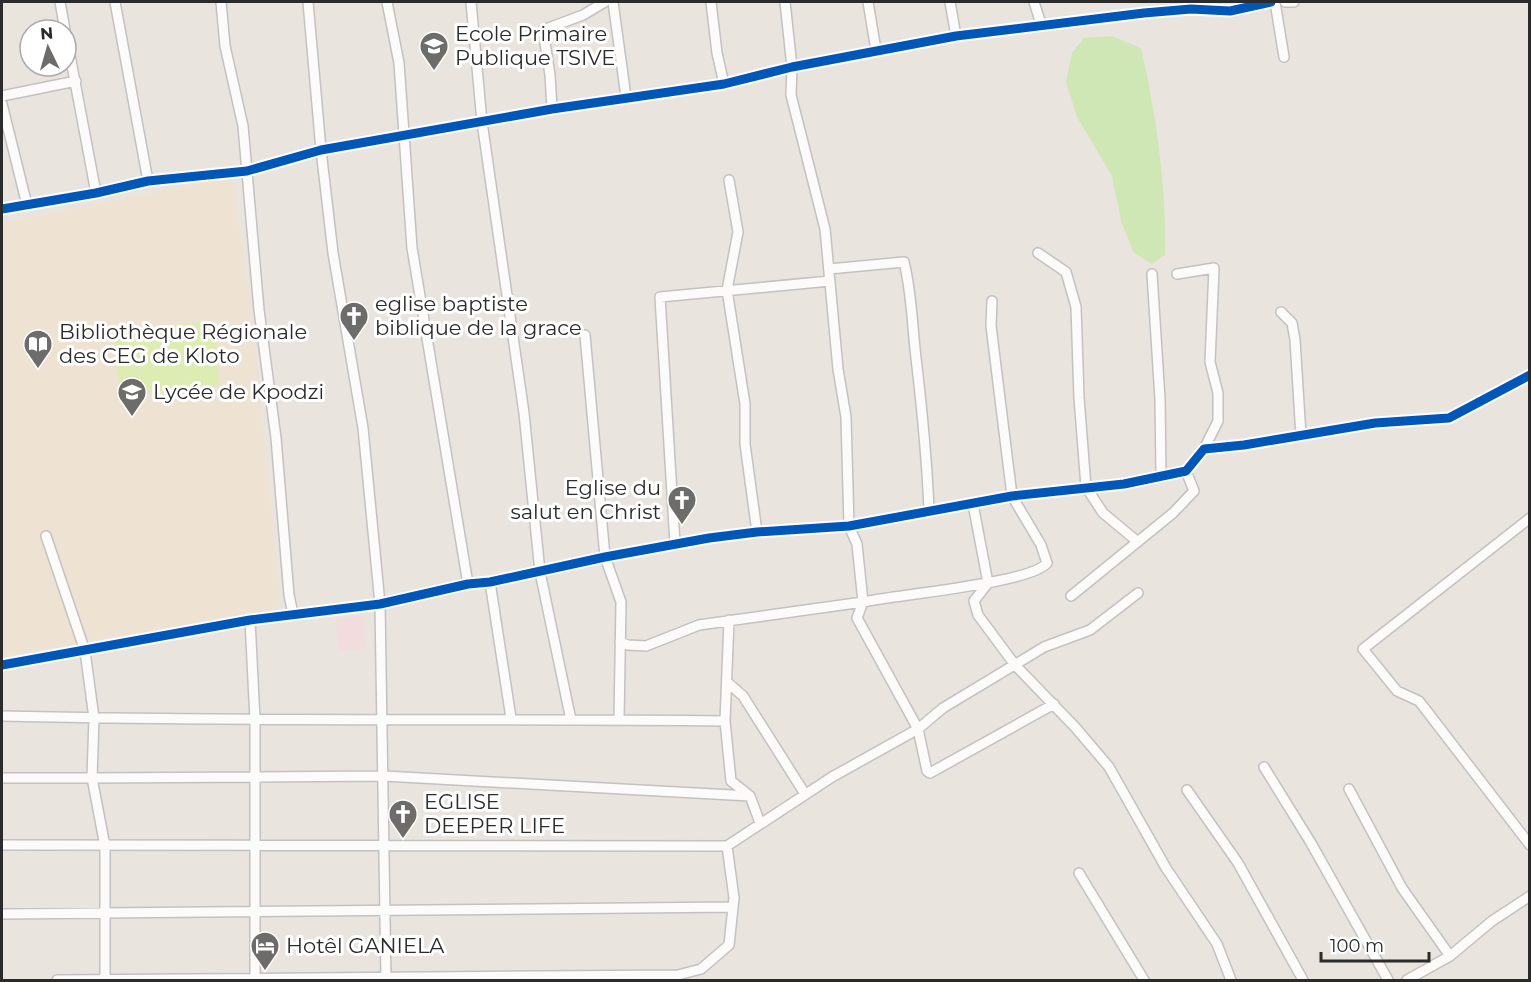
<svg xmlns="http://www.w3.org/2000/svg" width="1531" height="982" viewBox="0 0 1531 982" font-family="Montserrat,sans-serif">
  <style>
    .education { fill: #eee2d3 }
    .medical { fill: #f1dddd }
    .green { fill: #cee7b5 }
    .pitch { fill: #dcecb2 }
    .lines { fill: none; stroke-linecap: round; stroke-linejoin: round }
    .minor-casing { stroke: #c3c1c1; stroke-width: 12 }
    .minor { stroke: #fcfbfa; stroke-width: 9 }
    .cycleway-casing { stroke: #fff; stroke-width: 13 }
    .cycleway { stroke: #0057b8; stroke-width: 9 }
    .labels { text-anchor: middle; stroke-width: 6; stroke-linejoin: round; paint-order: stroke }
    .poi-label { font-size: 21px; fill: #2b2b2b; stroke: #fff; text-anchor: start }
  </style>
  <rect width="100%" height="100%" fill="#eae4df"/>
  <!-- education -->
  <path class="education" d="M232 177 250 299 281 603 271 610 2 656V222Z"/>
  <!-- medical -->
  <path class="medical" d="M364 615 365 649 338 651 336 619Z"/>
  <!-- green -->
  <path class="green" d="M1112 36 1141 48C1157 119 1166 182 1165 255L1152 264 1134 253 1121 221 1112 176 1077 117 1066 82 1072 53 1084 38Z"/>
  <!-- pitch -->
  <path class="pitch" d="M213 321 219 385 120 395 114 331Z"/>
  <g class="lines">
    <!-- minor casing -->
    <g class="minor-casing">
      <path id="minor" d="M60 2 65 30
        M115 2 148 181
        M221 2 225 46 243 126 259 310 276 438 289 595 293 614
        M308 2 321 150 333 253 363 428 380 604 386 980
        M387 2 399 63 412 248 468 584
        M471 2 482 122 524 413 540 572 571 720
        M613 2 626 97
        M711 2 717 53 724 84
        M868 2 876 50
        M950 2 956 36
        M1034 2 1041 24
        M1275 2 1284 57
        M1285 2H1294
        M66 34 96 193
        M2 96 76 81
        M2 104 27 205
        M552 109 550 75 543 30 583 15 605 2
        M729 180 738 232 727 290 745 404V444L757 532
        M2 209 96 193 148 181 247 171 321 150 552 109 724 84 792 67 956 36 1144 13 1191 9 1230 11 1271 2
        M1038 253 1066 272 1076 307 1079 398 1086 487 1103 513 1138 542
        M829 269 904 262C912 294 912 325 916 358 922 409 927 459 929 511
        M1152 274 1160 399 1161 476
        M1177 274 1214 268 1210 362 1218 393V421L1204 449
        M992 301 991 326 1012 496 1041 545 1047 563C1032 583 895 595 863 602L857 618 918 729 927 771 930 773 1054 704
        M1281 312 1292 323 1295 340 1301 436
        M585 335 605 557 621 602 619 720
        M973 504 988 583
        M1530 518 1363 649 1397 691 1419 701 1530 845
        M46 536 85 651 94 718 92 778 384 776 750 796
        M675 543 660 297 830 281
        M490 582 511 718
        M988 583 974 601 978 615 1015 665 1075 727 1109 767 1166 868 1217 944 1231 980
        M1071 596 1173 513 1194 491 1186 471
        M250 620 255 720V980
        M729 620 725 721 731 781 750 796 760 823
        M620 642 628 645 646 646 699 625 863 602 857 544 849 526 846 417 838 369 825 229 791 95 792 67 785 2
        M2 665 250 620 380 604 468 584 490 582 605 557 709 538 757 532 849 526 1012 496 1124 484 1186 471 1204 449 1244 445 1375 423 1449 418 1530 375
        M727 682 743 696 805 794
        M2 716C243 722 484 718 725 721
        M1264 767 1311 843 1388 980
        M2 778H92L105 846V980
        M1349 789 1402 888 1450 956
        M1187 790 1238 863 1303 980
        M2 845 727 846 832 777 918 729 943 708 1044 647 1090 630 1138 593
        M1079 873 1144 980
        M2 914 733 907
        M57 980 678 975 701 969 729 945 734 898 727 846
        M1407 980 1450 956 1492 921 1530 896"/>
    </g>
    <!-- minor -->
    <use href="#minor" class="minor"/>
    <!-- cycleway casing -->
    <g class="cycleway-casing">
      <path id="cycleway" d="M2 209 96 193 148 181 247 171 321 150 552 109 724 84 792 67 956 36 1144 13 1191 9 1230 11 1271 2
        M2 665 250 620 380 604 468 584 490 582 605 557 709 538 757 532 849 526 1012 496 1124 484 1186 471 1204 449 1244 445 1375 423 1449 418 1530 375"/>
    </g>
    <!-- cycleway -->
    <use href="#cycleway" class="cycleway"/>
  </g>
  <!-- icons -->
  <defs>
    <g id="school-pin" transform="scale(1.5)"><path d="M0 17L-7.5 6A9.5 9.5 0 1 1 7.5 6Z" fill="#6e6c6a" stroke="#fff"/><path d="M0-5L7-2L0 1L-7-2ZM-4 1L0 2.5L4 1V4Q0 6-4 4Z" fill="#fff"/></g>
    <g id="church-pin" transform="scale(1.5)"><path d="M0 17L-7.5 6A9.5 9.5 0 1 1 7.5 6Z" fill="#6e6c6a" stroke="#fff"/><path d="M-1.2-6h2.4v3.5h3.3v2.4h-3.3V6h-2.4V-.1h-3.3v-2.4h3.3Z" fill="#fff"/></g>
    <g id="library-pin" transform="scale(1.5)"><path d="M0 17L-7.5 6A9.5 9.5 0 1 1 7.5 6Z" fill="#6e6c6a" stroke="#fff"/><path d="M-6-4Q-3-5.5-.7-3.5V5Q-3 3-6 4ZM6-4Q3-5.5 .7-3.5V5Q3 3 6 4Z" fill="#fff"/></g>
    <g id="hotel-pin" transform="scale(1.5)"><path d="M0 17L-7.5 6A9.5 9.5 0 1 1 7.5 6Z" fill="#6e6c6a" stroke="#fff"/><path d="M-6-4.5h1.5V1H6V5H4.5V3h-9V5H-6ZM-4 0a1.8 1.8 0 1 1 3.6 0ZM.5 0V-2.5h3Q6-2.5 6 0Z" fill="#fff"/></g>
  </defs>
  <g fill-rule="evenodd">
    <use href="#school-pin" x="434" y="46"/>
    <use href="#church-pin" x="354" y="316"/>
    <use href="#library-pin" x="38" y="344"/>
    <use href="#school-pin" x="132" y="392"/>
    <use href="#church-pin" x="682" y="500"/>
    <use href="#church-pin" x="403" y="814"/>
    <use href="#hotel-pin" x="265" y="946"/>
  </g>
  <g class="labels">
    <!-- poi labels -->
    <g class="poi-label">
      <text x="455" y="41">Ecole Primaire<tspan x="455" dy="24">Publique TSIVE</tspan></text>
      <text x="375" y="311">eglise baptiste<tspan x="375" dy="24">biblique de la grace</tspan></text>
      <text x="59" y="339">Bibliothèque Régionale<tspan x="59" dy="24">des CEG de Kloto</tspan></text>
      <text x="153" y="399">Lycée de Kpodzi</text>
      <text x="661" y="495" text-anchor="end">Eglise du<tspan x="661" dy="24">salut en Christ</tspan></text>
      <text x="424" y="809">EGLISE<tspan x="424" dy="24">DEEPER LIFE</tspan></text>
      <text x="286" y="953">Hotêl GANIELA</text>
    </g>
  </g>
  <!-- border -->
  <rect width="1531" height="982" fill="none" stroke="#2b2b2b" stroke-width="6"/>
  <!-- north arrow -->
  <g transform="translate(48 48) rotate(355)"><circle r="28" fill="#ffffff" stroke="#aaaaaa" stroke-width="1.5"/>
  <path d="M0-4.5L10 22L0 15L-10 22Z" fill="#6e6c6a"/>
  <text y="-9" font-size="16" font-weight="bold" text-anchor="middle" fill="#2b2b2b">N</text>
  </g>
  <!-- scale -->
  <path d="M1321 952v9h108v-9" fill="none" stroke="#2b2b2b" stroke-width="3"/>
  <text x="1330" y="952" font-size="18" fill="#2b2b2b" stroke="#ffffff" stroke-width="4.5" paint-order="stroke">100 m</text>
</svg>
